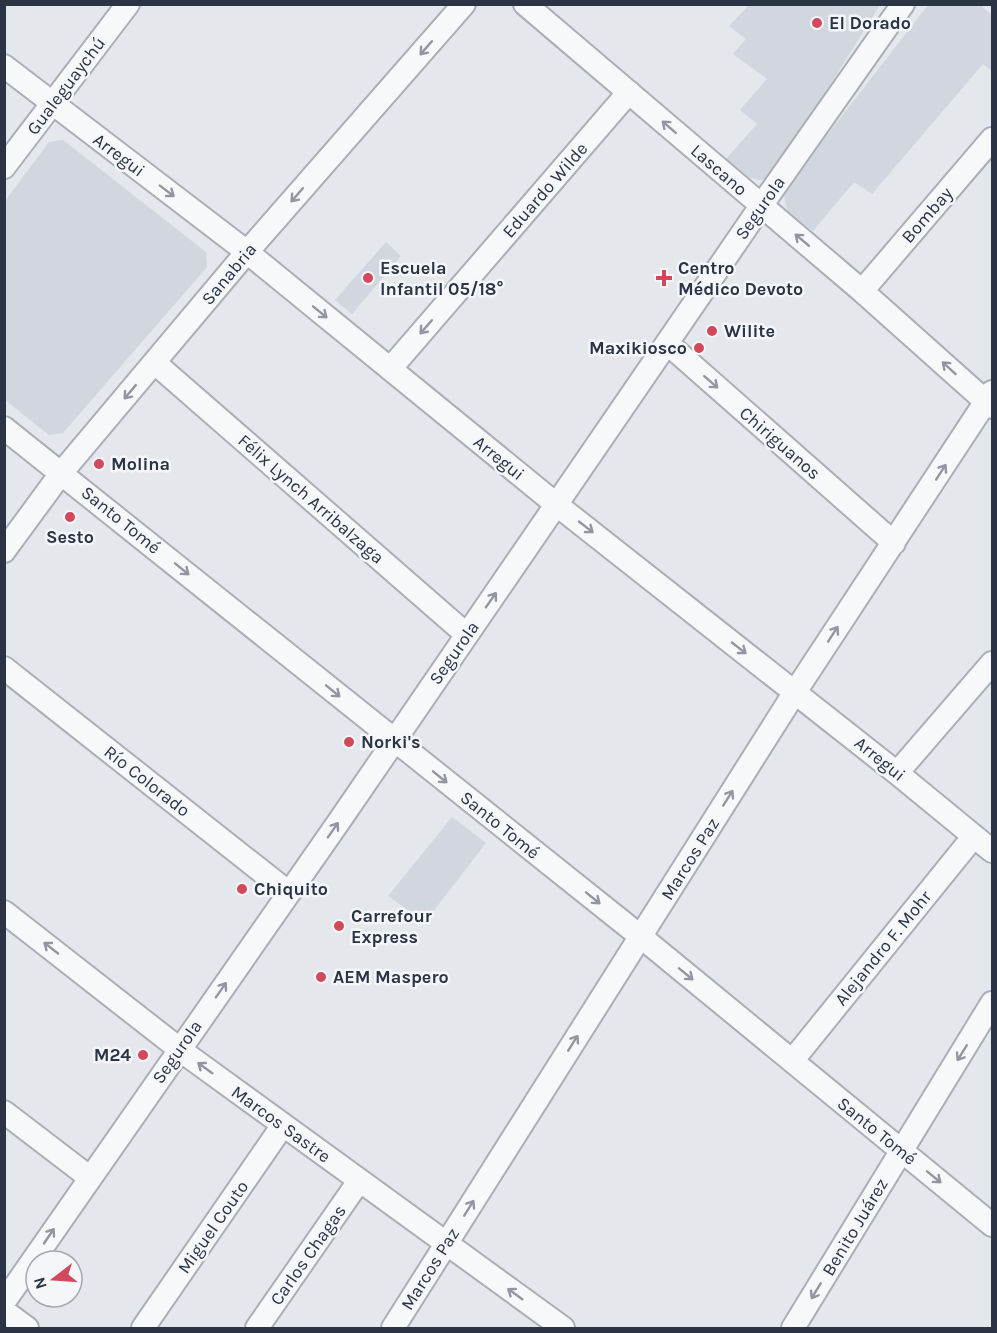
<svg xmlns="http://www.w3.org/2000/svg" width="997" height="1333" viewBox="0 0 997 1333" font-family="Karla,sans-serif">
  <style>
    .built { fill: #d2d6de }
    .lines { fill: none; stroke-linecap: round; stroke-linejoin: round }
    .minor-casing { stroke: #a9aeb7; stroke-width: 26 }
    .minor { stroke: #f7f8fa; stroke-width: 22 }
    .oneway { stroke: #9196a0 }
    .poi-dot { fill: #d1495b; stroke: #f4f6f9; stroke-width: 2 }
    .labels { text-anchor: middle; stroke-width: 5; stroke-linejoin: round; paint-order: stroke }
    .poi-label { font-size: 18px; font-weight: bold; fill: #2b3445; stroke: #f4f6f9; text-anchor: start }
    .street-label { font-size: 18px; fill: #2b3445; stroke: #f4f6f9 }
  </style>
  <rect width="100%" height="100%" fill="#e4e7ec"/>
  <!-- built -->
  <path class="built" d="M749 5H880L775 173 767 179 759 180 750 178 726 159 757 124 740 110 767 79 733 54 746 39 729 26Z
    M928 5H980L992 15V71L983 64 872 194 854 182 813 231 789 212 786 206 784 194 786 188Z
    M63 140 206 252 207 267 63 433 49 435 5 400V201L49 142Z
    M386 242 401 256 352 314 335 300Z
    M452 817 486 843 425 922 388 896Z"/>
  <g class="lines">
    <!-- minor casing -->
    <g class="minor-casing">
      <path id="minor" d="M525 4 862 291 992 407
        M4 66 247 252 557 505 897 773 992 851
        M4 167 128 4
        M862 291 992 139
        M667 343 894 543
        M155 363 467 635
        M390 369 629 92
        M4 428 640 936 992 1225
        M4 551 62 472 247 252 464 4
        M4 668 289 893
        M897 773 992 663
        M4 912 187 1055 563 1328
        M792 1061 974 836
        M4 1112 89 1177
        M4 1302 340 820 761 206 903 4
        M4 1311 27 1328
        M143 1328 283 1125
        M257 1328 359 1181
        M393 1328 795 692 992 392
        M793 1328 992 1003"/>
    </g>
    <!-- minor -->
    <use href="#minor" class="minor"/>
  </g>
  <!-- one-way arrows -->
  <defs><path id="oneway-shaft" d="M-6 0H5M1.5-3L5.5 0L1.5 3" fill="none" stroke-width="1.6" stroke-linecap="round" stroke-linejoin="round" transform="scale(1.5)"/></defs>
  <g class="oneway">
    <use href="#oneway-shaft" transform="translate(426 48) rotate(131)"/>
    <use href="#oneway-shaft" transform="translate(669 127) rotate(-139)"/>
    <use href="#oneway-shaft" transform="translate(167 191) rotate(37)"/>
    <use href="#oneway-shaft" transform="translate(297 195) rotate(131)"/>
    <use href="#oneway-shaft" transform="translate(802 240) rotate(-140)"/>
    <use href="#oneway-shaft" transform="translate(320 312) rotate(39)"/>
    <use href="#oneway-shaft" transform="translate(426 327) rotate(131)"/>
    <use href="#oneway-shaft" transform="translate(949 368) rotate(-138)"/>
    <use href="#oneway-shaft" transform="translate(711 382) rotate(41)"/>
    <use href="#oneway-shaft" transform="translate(130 392) rotate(130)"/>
    <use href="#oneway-shaft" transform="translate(941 472) rotate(-57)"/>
    <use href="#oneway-shaft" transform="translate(586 527) rotate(38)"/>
    <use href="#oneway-shaft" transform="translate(182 569) rotate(39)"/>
    <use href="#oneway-shaft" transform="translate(491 600) rotate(-55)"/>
    <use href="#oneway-shaft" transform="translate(833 634) rotate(-57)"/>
    <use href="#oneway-shaft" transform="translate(739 648) rotate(38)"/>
    <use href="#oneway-shaft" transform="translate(333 691) rotate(39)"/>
    <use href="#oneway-shaft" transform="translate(440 777) rotate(39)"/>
    <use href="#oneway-shaft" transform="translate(728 798) rotate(-58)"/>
    <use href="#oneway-shaft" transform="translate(333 830) rotate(-55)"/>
    <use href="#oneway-shaft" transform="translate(593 898) rotate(39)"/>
    <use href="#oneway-shaft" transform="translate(51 948) rotate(-142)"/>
    <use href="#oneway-shaft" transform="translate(686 974) rotate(39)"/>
    <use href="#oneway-shaft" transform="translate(221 990) rotate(-55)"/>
    <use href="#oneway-shaft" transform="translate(573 1043) rotate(-58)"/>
    <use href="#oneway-shaft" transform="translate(962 1053) rotate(122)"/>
    <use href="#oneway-shaft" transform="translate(205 1068) rotate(-144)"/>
    <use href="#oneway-shaft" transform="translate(934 1177) rotate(39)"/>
    <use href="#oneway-shaft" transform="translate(469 1208) rotate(-58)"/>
    <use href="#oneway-shaft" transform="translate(49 1236) rotate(-56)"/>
    <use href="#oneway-shaft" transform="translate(816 1291) rotate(121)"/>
    <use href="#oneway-shaft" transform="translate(515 1294) rotate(-144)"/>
  </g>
  <!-- markers -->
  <g class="poi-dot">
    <circle cx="817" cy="23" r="6"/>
    <circle cx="368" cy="278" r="6"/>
    <path d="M661 269h6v6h6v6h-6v6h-6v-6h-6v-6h6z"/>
    <circle cx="712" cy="331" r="6"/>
    <circle cx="699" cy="348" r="6"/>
    <circle cx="99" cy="464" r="6"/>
    <circle cx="70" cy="517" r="6"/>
    <circle cx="349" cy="742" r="6"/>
    <circle cx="242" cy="889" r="6"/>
    <circle cx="339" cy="926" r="6"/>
    <circle cx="321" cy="977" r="6"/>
    <circle cx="143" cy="1055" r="6"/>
  </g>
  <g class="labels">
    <!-- poi labels -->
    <g class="poi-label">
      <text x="829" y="29">El Dorado</text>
      <text x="380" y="274">Escuela<tspan x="380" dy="21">Infantil 05/18°</tspan></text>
      <text x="678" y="274">Centro<tspan x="678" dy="21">Médico Devoto</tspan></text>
      <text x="724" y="337">Wilite</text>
      <text x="687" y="354" text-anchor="end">Maxikiosco</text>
      <text x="111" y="470">Molina</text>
      <text x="70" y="543" text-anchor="middle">Sesto</text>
      <text x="361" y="748">Norki's</text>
      <text x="254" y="895">Chiquito</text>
      <text x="351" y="922">Carrefour<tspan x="351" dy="21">Express</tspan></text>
      <text x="333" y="983">AEM Maspero</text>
      <text x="131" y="1061" text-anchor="end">M24</text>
    </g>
    <!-- street labels -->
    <g class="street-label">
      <text transform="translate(66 86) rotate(-53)" y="6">Gualeguaychú</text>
      <text transform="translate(119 155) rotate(37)" y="6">Arregui</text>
      <text transform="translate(719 170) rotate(41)" y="6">Lascano</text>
      <text transform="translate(545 190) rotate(-49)" y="6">Eduardo Wilde</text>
      <text transform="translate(760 208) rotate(-55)" y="6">Segurola</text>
      <text transform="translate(927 215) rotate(-49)" y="6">Bombay</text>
      <text transform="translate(229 274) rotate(-50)" y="6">Sanabria</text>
      <text transform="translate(780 443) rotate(41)" y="6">Chiriguanos</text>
      <text transform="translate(499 458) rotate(39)" y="6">Arregui</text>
      <text transform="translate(311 499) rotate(41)" y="6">Félix Lynch Arribalzaga</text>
      <text transform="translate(121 520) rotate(39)" y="6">Santo Tomé</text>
      <text transform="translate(454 653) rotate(-55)" y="6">Segurola</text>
      <text transform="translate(880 759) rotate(39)" y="6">Arregui</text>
      <text transform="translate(147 781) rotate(38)" y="6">Río Colorado</text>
      <text transform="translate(500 825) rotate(39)" y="6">Santo Tomé</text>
      <text transform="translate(690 859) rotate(-58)" y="6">Marcos Paz</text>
      <text transform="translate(883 948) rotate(-51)" y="6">Alejandro F. Mohr</text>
      <text transform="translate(177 1052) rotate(-55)" y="6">Segurola</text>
      <text transform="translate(281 1124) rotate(36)" y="6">Marcos Sastre</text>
      <text transform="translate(877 1131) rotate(39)" y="6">Santo Tomé</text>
      <text transform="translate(213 1227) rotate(-55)" y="6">Miguel Couto</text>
      <text transform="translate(855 1227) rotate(-59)" y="6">Benito Juárez</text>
      <text transform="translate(308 1255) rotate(-55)" y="6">Carlos Chagas</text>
      <text transform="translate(430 1269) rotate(-58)" y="6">Marcos Paz</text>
    </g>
  </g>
  <!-- border -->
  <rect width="997" height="1333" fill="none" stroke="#2b3445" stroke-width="12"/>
  <!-- north arrow -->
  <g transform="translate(54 1279) rotate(253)"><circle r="28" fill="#f4f6f9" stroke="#a4a8b1" stroke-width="1.5"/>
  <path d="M0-4.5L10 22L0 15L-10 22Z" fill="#d1495b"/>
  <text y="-9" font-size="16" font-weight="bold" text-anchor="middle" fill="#2b3445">N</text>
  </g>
</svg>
